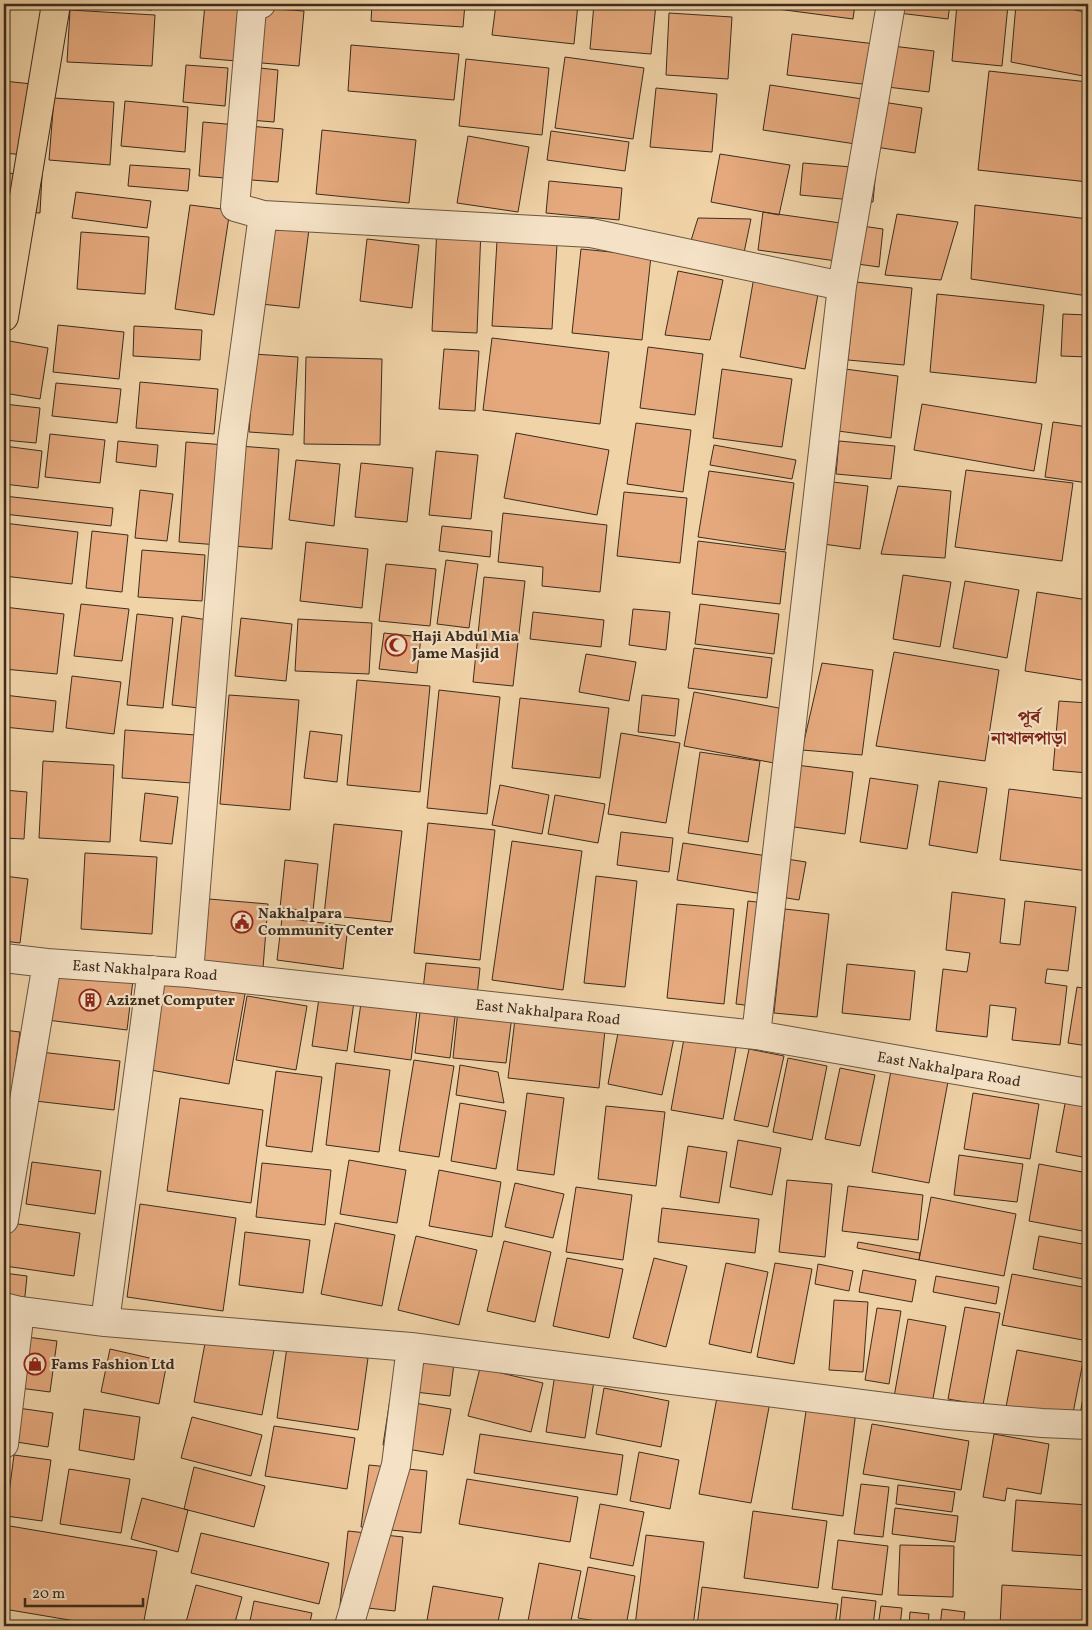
<svg xmlns="http://www.w3.org/2000/svg" width="1092" height="1630" viewBox="0 0 1092 1630" font-family="Vollkorn,'Noto Serif Bengali',serif">
  <style>
    .building { fill: #e5a97d; stroke: #3c2c1f }
    .lines { fill: none; stroke-linecap: round; stroke-linejoin: round }
    .street-casing { stroke: #695641; stroke-width: 30 }
    .highway-casing { stroke: #3c2c1f; stroke-width: 30 }
    .street { stroke: #f5e2c6; stroke-width: 28 }
    .highway { stroke: #f0d3a7; stroke-width: 28 }
    .labels { text-anchor: middle; stroke-width: 4.5; stroke-linejoin: round; paint-order: stroke }
    .poi-label { font-size: 15px; font-weight: bold; fill: #3c2c1f; stroke: #f5e2c6; text-anchor: start }
    .street-label { font-size: 15px; fill: #3c2c1f; stroke: #f5e2c6 }
    .quarter-label { font-size: 18px; font-weight: bold; fill: #7a1f14; stroke: #f5e2c6 }
  </style>
  <rect width="100%" height="100%" fill="#f0d3a7"/>
  <filter id="stains"><feTurbulence type="fractalNoise" baseFrequency=".004" numOctaves="4"/><feColorMatrix values="0 0 0 0 .2 0 0 0 0 .09 0 0 0 0 .02 0 0 0 .5 -.17"/></filter>
  <radialGradient id="worn" r=".72"><stop offset=".6" stop-color="#630" stop-opacity="0"/><stop offset="1" stop-color="#630" stop-opacity=".3"/></radialGradient>
  <!-- building -->
  <path class="building" d="M126 4H152V10L126 8Z
    M205 4 304 11 299 66 200 58Z
    M372 4H465L463 27 371 21Z
    M496 4H578L574 44 492 35Z
    M594 4H656L651 54 590 49Z
    M670 4H729L728 7Z
    M770 4H855L853 19 770 8Z
    M883 4H950L948 19 882 11Z
    M957 4 1008 5 1002 66 952 61Z
    M1016 4H1050L1088 13 1083 76 1011 62Z
    M70 10 155 15 152 66 67 62Z
    M669 13 732 17 728 79 666 75Z
    M792 34 934 51 929 92 787 75Z
    M351 45 459 54 454 100 348 91Z
    M565 57 644 68 633 139 555 128Z
    M466 59 549 68 542 135 459 126Z
    M186 65 228 68 225 106 183 102Z
    M242 66 278 70 274 122 237 119Z
    M989 71 1088 82V182L978 170Z
    M4 81 41 85 35 156 4 153Z
    M770 85 922 108 915 153 763 130Z
    M656 88 717 94 712 152 650 147Z
    M54 98 114 102 110 165 49 160Z
    M125 101 188 107 185 152 121 146Z
    M203 122 283 129 278 182 199 176Z
    M322 130 416 140 409 203 316 194Z
    M551 131 629 142 625 171 547 160Z
    M468 136 529 147 518 212 457 203Z
    M720 154 790 165 779 215 711 202Z
    M803 163 876 169 873 202 800 195Z
    M130 165 190 169 188 191 128 186Z
    M4 173 42 175 40 213 4 211Z
    M549 181 622 188 619 220 546 213Z
    M76 192 151 201 147 228 72 218Z
    M190 205 230 210 214 315 175 309Z
    M975 205 1088 219V296L971 279Z
    M763 212 883 229 879 267 758 250Z
    M897 214 958 222 941 280 885 275Z
    M698 218 751 219 741 267 685 260Z
    M251 222 309 229 299 308 242 302Z
    M437 227 481 229 477 333 432 331Z
    M81 232 149 237 145 294 77 289Z
    M367 239 419 245 412 308 360 301Z
    M497 241 557 244 552 329 492 326Z
    M581 249 651 256 642 340 572 333Z
    M678 271 723 280 710 340 665 335Z
    M754 277 819 288 805 369 740 357Z
    M856 282 912 288 904 365 848 360Z
    M937 294 1044 305 1036 383 930 372Z
    M1063 314 1088 315V357L1061 356Z
    M58 325 124 332 119 379 53 372Z
    M134 326 202 330 200 360 133 356Z
    M492 338 609 352 600 424 483 410Z
    M4 340 48 348 40 399 4 393Z
    M648 347 703 354 695 415 640 408Z
    M444 349 479 351 475 411 439 409Z
    M254 354 298 357 293 435 249 432Z
    M306 357 382 359 380 445 304 444Z
    M722 369 792 379 782 447 713 438Z
    M845 369 898 376 891 438 838 431Z
    M140 382 218 389 214 434 136 428Z
    M56 383 121 389 117 423 52 416Z
    M4 404 40 408 36 443 4 440Z
    M922 404 1042 424 1034 471 914 450Z
    M1053 422 1088 427V483L1045 477Z
    M636 423 691 430 683 492 627 484Z
    M516 433 609 450 597 515 504 498Z
    M50 434 105 440 100 483 45 477Z
    M118 441 158 445 156 467 116 462Z
    M839 441 895 446 891 479 836 474Z
    M186 442 279 449 272 549 179 542Z
    M714 445 796 460 792 479 710 465Z
    M4 446 42 451 38 488 4 484Z
    M436 451 478 455 471 519 429 515Z
    M296 460 340 464 334 526 289 520Z
    M361 463 413 468 407 522 355 517Z
    M966 470 1073 483 1062 561 955 547Z
    M709 471 794 483 785 550 698 537Z
    M815 480 868 486 860 549 808 542Z
    M898 486 951 491 945 558 881 554Z
    M140 490 173 494 167 541 135 538Z
    M624 492 687 498 680 563 617 556Z
    M4 496 113 508 111 526 4 514Z
    M503 513 607 525 600 592 542 586 543 567 498 562Z
    M4 523 78 532 72 584 4 576Z
    M442 526 492 531 490 557 439 551Z
    M92 531 128 535 122 592 86 588Z
    M698 541 786 552 780 604 692 594Z
    M306 542 368 549 362 608 300 601Z
    M142 550 205 555 202 601 138 597Z
    M446 560 478 564 469 628 437 624Z
    M386 564 436 569 430 626 379 621Z
    M903 575 951 582 940 647 893 639Z
    M484 577 525 581 513 686 473 682Z
    M965 581 1019 590 1007 658 953 648Z
    M1037 592 1088 600V681L1025 671Z
    M81 604 129 609 122 661 74 656Z
    M700 604 779 614 774 654 695 644Z
    M4 607 64 614 57 674 4 669Z
    M633 609 670 612 666 650 629 645Z
    M533 612 604 620 601 647 530 639Z
    M137 614 173 618 163 708 127 705Z
    M182 616 208 620 199 708 172 705Z
    M241 618 292 624 286 681 235 676Z
    M298 619 372 623 369 674 295 671Z
    M384 633 421 637 417 673 379 669Z
    M694 648 772 658 767 698 688 688Z
    M894 652 999 670 985 761 876 746Z
    M586 654 636 662 629 701 579 692Z
    M822 663 873 670 862 755 802 750Z
    M72 676 121 682 114 734 66 728Z
    M357 680 430 686 420 792 347 785Z
    M439 690 500 697 487 814 427 808Z
    M694 692 784 709 774 763 684 746Z
    M4 695 56 701 53 732 4 727Z
    M229 695 299 700 290 810 220 804Z
    M642 695 679 699 675 736 638 732Z
    M520 698 609 708 600 778 512 768Z
    M1059 701 1088 703V773L1053 770Z
    M125 730 196 735 192 783 122 778Z
    M310 731 342 735 337 782 304 778Z
    M621 733 680 743 666 823 608 814Z
    M700 752 760 761 748 842 688 833Z
    M43 761 114 765 110 842 39 838Z
    M796 765 853 772 845 834 787 826Z
    M870 778 918 785 907 849 860 842Z
    M939 781 987 788 977 853 929 845Z
    M500 785 549 795 542 834 492 825Z
    M1009 789 1088 799V871L1000 860Z
    M4 790 27 792 24 839 4 838Z
    M145 793 178 797 172 844 140 841Z
    M555 795 605 804 598 843 548 834Z
    M428 823 495 830 480 960 414 953Z
    M334 824 402 831 391 922 324 915Z
    M621 832 673 838 669 872 617 865Z
    M512 841 582 851 563 990 492 980Z
    M683 843 806 862 799 900 677 880Z
    M85 853 157 857 152 934 81 929Z
    M285 860 318 864 313 911 280 908Z
    M4 876 28 879 20 943 4 941Z
    M596 876 637 881 625 987 584 983Z
    M952 892 1005 899 1000 943 1020 945 1025 901 1076 907 1068 971 1047 969 1045 983 1067 986 1060 1045 1012 1040 1016 1008 990 1005 987 1037 936 1031 943 969 967 972 970 953 946 950Z
    M209 899 268 904 263 968 203 964Z
    M748 901 773 904 761 1007 736 1004Z
    M677 904 734 909 724 1004 667 998Z
    M785 909 829 914 817 1017 774 1013Z
    M282 918 348 926 343 969 277 960Z
    M426 963 480 968 477 996 423 990Z
    M847 964 915 971 910 1020 842 1013Z
    M53 971 133 980 127 1030 47 1020Z
    M160 979 245 994 229 1084 145 1069Z
    M1077 987 1088 989V1046L1068 1043Z
    M247 996 307 1006 296 1070 236 1060Z
    M362 996 418 1003 411 1060 354 1052Z
    M319 998 354 1002 347 1051 312 1046Z
    M421 1004 456 1009 450 1058 415 1053Z
    M458 1010 512 1016 506 1063 453 1058Z
    M515 1019 605 1030 599 1088 508 1078Z
    M619 1028 674 1038 662 1095 608 1084Z
    M4 1030 20 1032 11 1096 4 1095Z
    M685 1033 737 1042 723 1119 671 1110Z
    M749 1049 784 1056 768 1127 734 1120Z
    M40 1052 120 1061 114 1110 35 1101Z
    M788 1058 827 1066 812 1140 773 1132Z
    M414 1060 454 1066 439 1157 399 1151Z
    M893 1060 950 1071 929 1183 872 1172Z
    M336 1063 390 1070 379 1152 326 1145Z
    M460 1065 498 1072 504 1103 456 1095Z
    M840 1068 875 1075 860 1146 825 1139Z
    M276 1071 322 1077 312 1152 266 1146Z
    M527 1093 564 1098 554 1175 517 1170Z
    M973 1093 1039 1104 1030 1159 964 1149Z
    M1067 1093 1088 1097V1158L1056 1152Z
    M180 1098 263 1110 251 1203 167 1191Z
    M460 1103 506 1111 496 1169 451 1161Z
    M606 1106 665 1112 656 1186 598 1179Z
    M738 1140 781 1148 772 1195 730 1187Z
    M688 1146 727 1152 719 1203 680 1197Z
    M959 1155 1023 1164 1017 1202 954 1195Z
    M349 1160 406 1170 397 1223 340 1214Z
    M32 1162 101 1171 95 1214 26 1204Z
    M262 1163 331 1170 325 1225 256 1217Z
    M1039 1164 1088 1173V1232L1029 1221Z
    M439 1170 501 1182 492 1237 429 1226Z
    M787 1180 832 1184 825 1257 779 1252Z
    M515 1183 564 1194 553 1238 505 1227Z
    M848 1186 923 1195 918 1240 842 1231Z
    M576 1187 632 1195 623 1260 566 1252Z
    M931 1197 1016 1214 1004 1276 919 1260Z
    M140 1204 236 1218 223 1311 127 1297Z
    M662 1208 759 1219 755 1253 658 1242Z
    M11 1223 80 1233 74 1276 5 1266Z
    M335 1223 395 1235 382 1306 321 1294Z
    M245 1232 310 1240 303 1293 239 1285Z
    M416 1236 477 1250 459 1325 398 1310Z
    M1039 1236 1088 1245V1280L1033 1269Z
    M504 1241 551 1252 535 1322 487 1311Z
    M858 1242 920 1253 919 1260 857 1248Z
    M567 1258 623 1269 609 1338 553 1326Z
    M654 1258 687 1266 666 1347 633 1338Z
    M726 1263 768 1272 751 1353 709 1344Z
    M775 1263 812 1269 794 1364 757 1357Z
    M818 1264 853 1271 849 1291 815 1284Z
    M863 1270 916 1280 912 1302 859 1292Z
    M4 1273 27 1276 22 1325 4 1323Z
    M1012 1274 1088 1288V1341L1002 1325Z
    M936 1276 999 1287 996 1304 933 1292Z
    M834 1300 868 1302 863 1372 829 1370Z
    M965 1307 1000 1313 983 1405 948 1399Z
    M877 1308 901 1311 889 1384 865 1380Z
    M908 1319 946 1326 932 1404 894 1397Z
    M4 1334 57 1341 50 1392 4 1386Z
    M206 1338 274 1350 262 1415 194 1402Z
    M287 1347 368 1358 358 1430 277 1418Z
    M110 1349 167 1362 159 1404 101 1392Z
    M1017 1350 1083 1362 1072 1418 1006 1407Z
    M411 1358 454 1363 450 1396 406 1391Z
    M480 1368 543 1383 531 1432 468 1416Z
    M555 1374 594 1381 585 1438 546 1432Z
    M1085 1386H1088V1416L1080 1415Z
    M604 1388 669 1401 661 1447 596 1434Z
    M718 1392 770 1402 751 1503 699 1494Z
    M390 1399 451 1409 443 1455 383 1445Z
    M807 1404 856 1411 843 1516 792 1509Z
    M4 1406 53 1413 48 1447 4 1440Z
    M84 1409 140 1417 134 1460 79 1450Z
    M192 1417 262 1435 251 1476 181 1458Z
    M872 1424 969 1441 961 1490 863 1474Z
    M274 1426 355 1438 347 1489 265 1476Z
    M480 1434 623 1455 617 1495 474 1473Z
    M994 1434 1049 1444 1041 1494 1007 1488 1005 1501 983 1497Z
    M639 1452 679 1460 670 1509 630 1501Z
    M14 1455 51 1460 42 1521 6 1516Z
    M369 1465 427 1471 421 1533 361 1527Z
    M194 1467 265 1486 254 1527 184 1509Z
    M69 1469 130 1479 121 1533 60 1524Z
    M467 1479 578 1497 570 1542 459 1524Z
    M861 1484 889 1487 883 1537 854 1534Z
    M898 1485 955 1492 952 1512 896 1504Z
    M142 1498 188 1510 178 1552 131 1539Z
    M1016 1500 1088 1505V1556L1012 1551Z
    M600 1504 644 1512 633 1566 590 1558Z
    M895 1508 958 1516 955 1542 892 1534Z
    M753 1511 827 1521 818 1588 744 1578Z
    M4 1525 157 1551 143 1626H105L4 1609Z
    M348 1531 403 1537 395 1611 340 1605Z
    M201 1533 329 1563 319 1604 191 1573Z
    M646 1535 704 1542 693 1626H635Z
    M838 1540 888 1546 882 1595 832 1589Z
    M900 1545 954 1546 953 1597 898 1595Z
    M539 1563 581 1571 570 1626H527Z
    M588 1567 635 1576 626 1626 578 1618Z
    M196 1585 242 1597 234 1626H185Z
    M1002 1585 1088 1590V1626H1000Z
    M433 1586 503 1598 497 1626H426Z
    M702 1587 838 1604 835 1626H697Z
    M842 1597 876 1601 873 1626H839Z
    M254 1601 312 1613 309 1626H249Z
    M881 1606 902 1608 900 1626H878Z
    M942 1609 965 1612 963 1626H940Z
    M910 1612 929 1614 928 1626H909Z"/>
  <g class="lines">
    <!-- street casing -->
    <g class="street-casing">
      <path id="street" d="M261 4 252 8 235 207 263 215 591 233 842 286
        M4 958 47 963 189 973 756 1035 1088 1093
        M189 973 232 442 263 215
        M756 1035 842 286 891 4
        M4 1220 47 963
        M4 1307 20 1311 105 1322 411 1347 948 1415 1042 1423 1088 1425
        M105 1322 152 970
        M4 1444 20 1311
        M349 1626 396 1465 411 1347"/>
    </g>
    <!-- highway casing -->
    <g class="highway-casing">
      <path id="highway" d="M4 317 56 4"/>
    </g>
    <!-- street -->
    <use href="#street" class="street"/>
    <!-- highway -->
    <use href="#highway" class="highway"/>
  </g>
  <!-- icons -->
  <defs>
    <g id="mosque-ring" transform="scale(1.125)"><circle r="9.5" fill="#f5e2c6" stroke="#8f2418" stroke-width="1.5"/><path d="M3.5-4.9A6 6 0 1 0 3.5 4.9A5 5 0 1 1 3.5-4.9Z" fill="#8f2418"/></g>
    <g id="civic-ring" transform="scale(1.125)"><circle r="9.5" fill="#f5e2c6" stroke="#8f2418" stroke-width="1.5"/><path d="M-.6-6.5H3V-4.5H.6V-3L4-1V1h2V6H-6V1h2V-1L-.6-3ZM-1.2 2.5V6h2.4V2.5Z" fill="#8f2418"/></g>
    <g id="building-ring" transform="scale(1.125)"><circle r="9.5" fill="#f5e2c6" stroke="#8f2418" stroke-width="1.5"/><path d="M-4-6H4V6H1V3H-1V6H-4ZM-2.5-4.3h1.7v1.8h-1.7ZM.8-4.3h1.7v1.8H.8ZM-2.5-1h1.7V.8h-1.7ZM.8-1h1.7V.8H.8Z" fill="#8f2418"/></g>
    <g id="shop-ring" transform="scale(1.125)"><circle r="9.5" fill="#f5e2c6" stroke="#8f2418" stroke-width="1.5"/><path d="M-5-2.5h2.3a2.7 3.5 0 0 1 5.4 0H5L5.5 6h-11ZM-1.5-2.5h3a1.5 2.3 0 0 0-3 0Z" fill="#8f2418"/></g>
  </defs>
  <g fill-rule="evenodd">
    <use href="#mosque-ring" x="396" y="645"/>
    <use href="#civic-ring" x="242" y="922"/>
    <use href="#building-ring" x="90" y="1000"/>
    <use href="#shop-ring" x="35" y="1364"/>
  </g>
  <g class="labels">
    <!-- poi labels -->
    <g class="poi-label">
      <text x="412" y="641">Haji Abdul Mia<tspan x="412" dy="17">Jame Masjid</tspan></text>
      <text x="258" y="918">Nakhalpara<tspan x="258" dy="17">Community Center</tspan></text>
      <text x="106" y="1005">Aziznet Computer</text>
      <text x="51" y="1369">Fams Fashion Ltd</text>
    </g>
    <!-- street labels -->
    <g class="street-label">
      <text transform="translate(145 970) rotate(4)" y="5">East Nakhalpara Road</text>
      <text transform="translate(548 1012) rotate(6)" y="5">East Nakhalpara Road</text>
      <text transform="translate(949 1069) rotate(10)" y="5">East Nakhalpara Road</text>
    </g>
    <!-- quarter labels -->
    <g class="quarter-label">
      <text x="1029" y="723">পূর্ব<tspan x="1029" dy="21">নাখালপাড়া</tspan></text>
    </g>
  </g>
  <!-- margin -->
  <rect width="1092" height="1630" fill="none" stroke="#f0d3a7" stroke-width="20"/>
  <rect x="5" y="5" width="1082" height="1620" fill="none" stroke="#3c2c1f" stroke-width="2.5"/>
  <rect x="10" y="10" width="1072" height="1610" fill="none" stroke="#3c2c1f"/>
  <!-- scale -->
  <path d="M25 1598v8h118v-8" fill="none" stroke="#3c2c1f" stroke-width="2.5"/>
  <text x="32" y="1598" font-size="15" fill="#3c2c1f" stroke="#f5e2c6" stroke-width="4" paint-order="stroke">20 m</text>
  <rect width="100%" height="100%" filter="url(#stains)"/>
  <rect width="100%" height="100%" fill="url(#worn)"/>
</svg>
